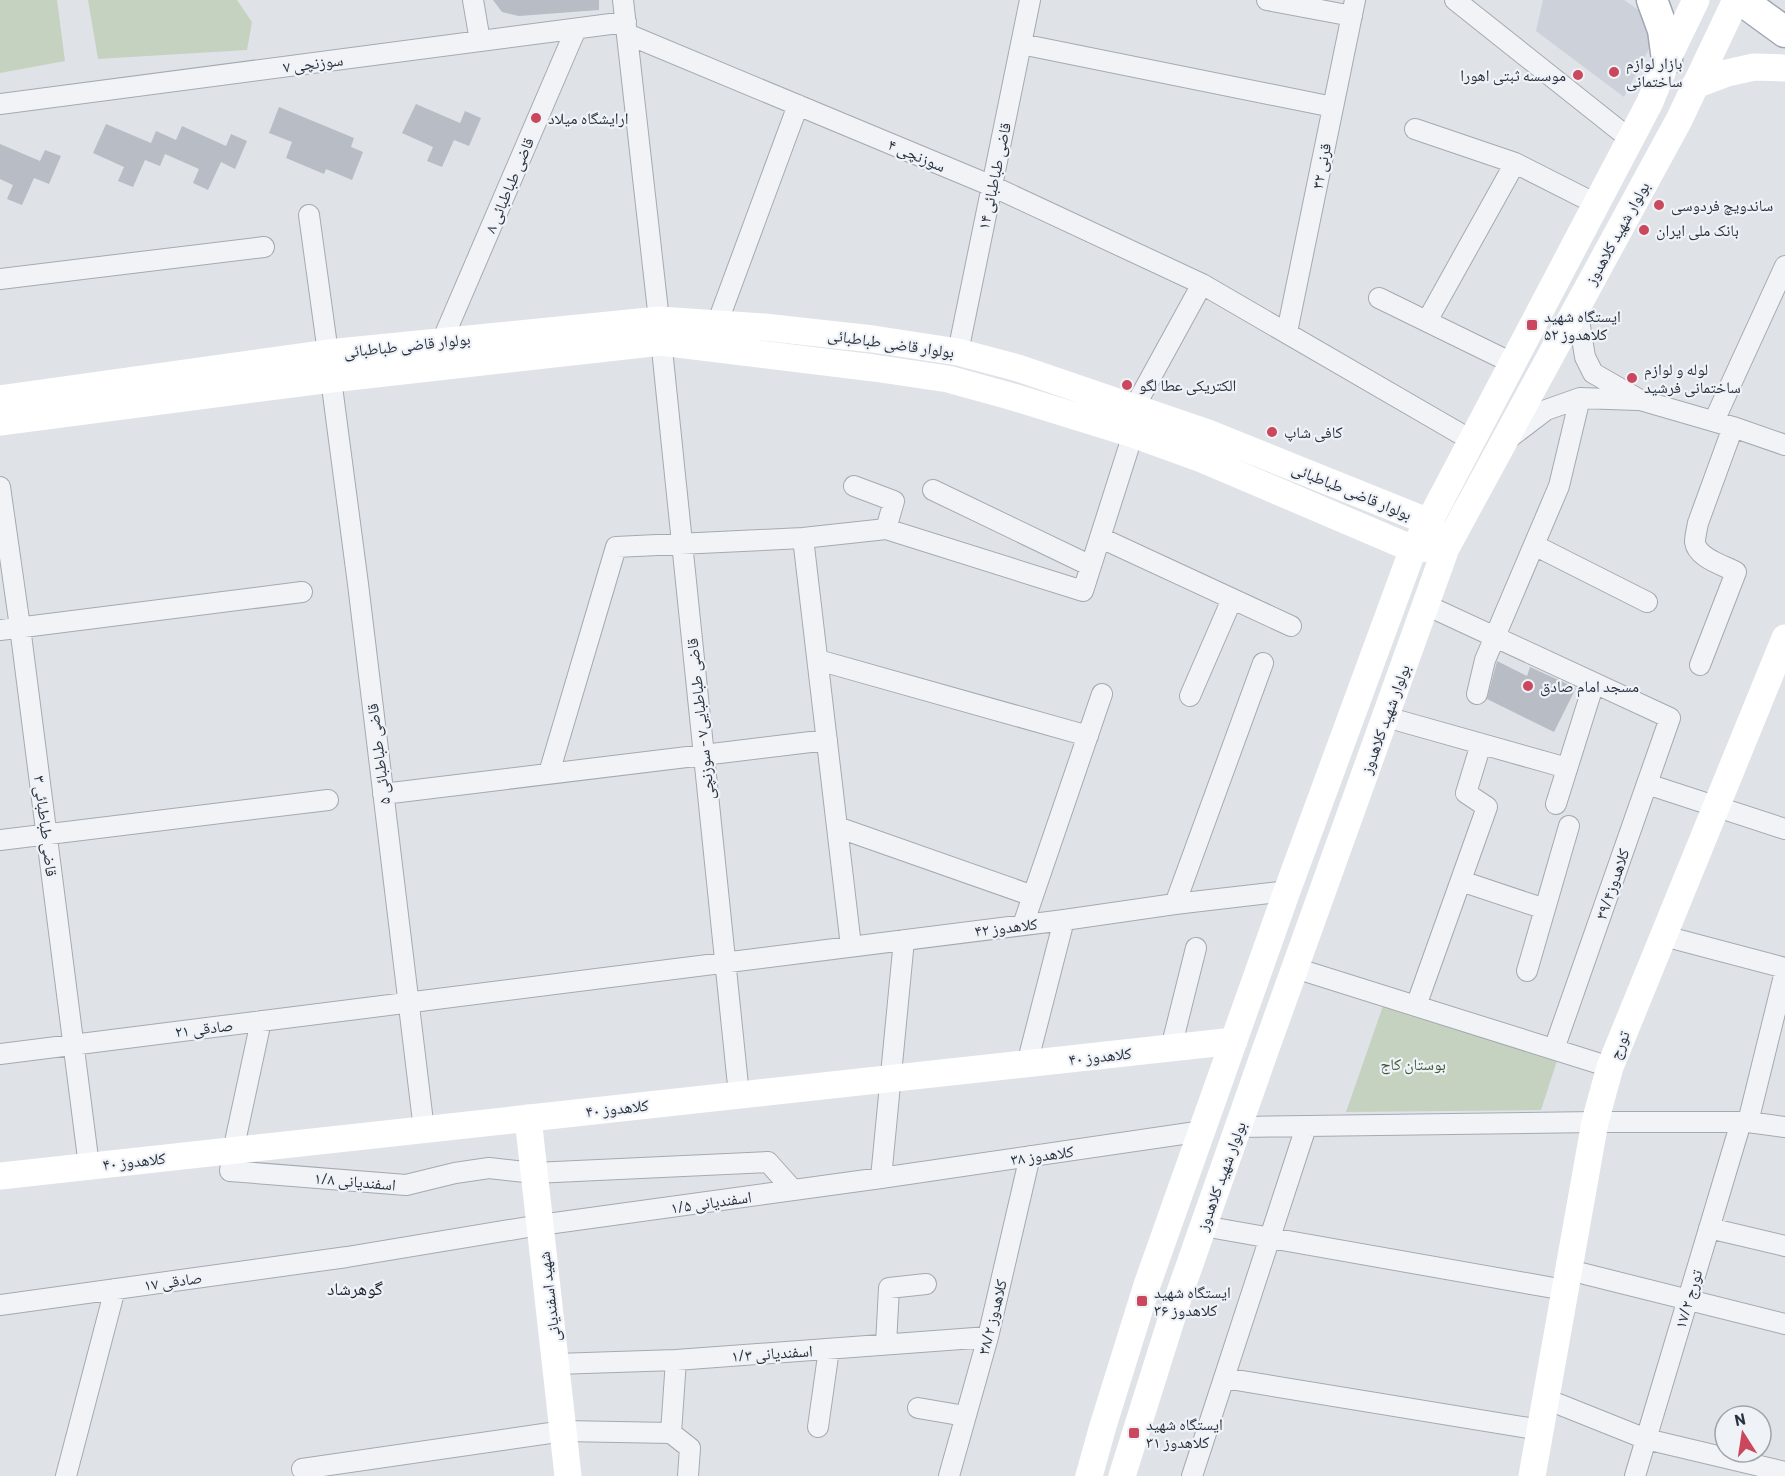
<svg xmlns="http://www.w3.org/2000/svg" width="1785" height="1476" viewBox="0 0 1785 1476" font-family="Barlow,'Noto Naskh Arabic',sans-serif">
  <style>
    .built { fill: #cdd2da }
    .green { fill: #c5d2c0 }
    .building { fill: #b7bcc5 }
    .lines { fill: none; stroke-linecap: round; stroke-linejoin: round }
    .street-casing { stroke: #a4aab2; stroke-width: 22 }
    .primary-casing { stroke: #9fa7b3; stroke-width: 33 }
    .street { stroke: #f2f3f6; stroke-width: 20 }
    .secondary { stroke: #fff; stroke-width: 27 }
    .primary { stroke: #fff; stroke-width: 30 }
    .poi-dot { fill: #ca475d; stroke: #eff2f6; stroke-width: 2 }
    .labels { text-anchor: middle; stroke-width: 4.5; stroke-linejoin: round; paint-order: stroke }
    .street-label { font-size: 16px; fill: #28313f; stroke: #eff2f6 }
    .poi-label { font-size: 16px; fill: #28313f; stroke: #eff2f6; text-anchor: start }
    .park-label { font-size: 16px; fill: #3e5a36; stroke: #eff2f6 }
    .neighbourhood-label { font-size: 18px; fill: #1b222f; stroke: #eff2f6 }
  </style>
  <rect width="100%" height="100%" fill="#dfe3e8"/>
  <!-- built -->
  <path class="built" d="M1543 0H1624L1640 11 1648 22 1650 47 1624 97 1536 31Z"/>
  <!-- green -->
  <path class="green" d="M0 0H57L65 61 0 73Z
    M88 0H237L252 22 247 50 98 59Z
    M1383 1006 1557 1061 1541 1110 1346 1112Z"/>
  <!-- building -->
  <path class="building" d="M493 0H599V10L519 16 502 12Z
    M416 104 460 123 465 111 481 118 469 146 454 140 442 167 427 161 433 147 402 133Z
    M279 107 354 138 351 147 363 152 352 180 326 169 324 174 286 158 292 142 269 133Z
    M106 124 151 143 156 131 176 140 182 126 226 146 231 134 247 141 235 169 221 162 208 190 193 183 199 169 165 154 160 166 145 160 133 187 118 181 124 167 93 153Z
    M0 144 40 161 45 150 61 156 49 184 34 178 22 205 7 199 13 185 0 179Z
    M1497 661 1527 676 1530 667 1576 688 1554 732 1487 699Z"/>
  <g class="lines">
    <!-- street casing -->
    <g class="street-casing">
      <path id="street" d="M473 0 480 41
        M623 0 659 320 739 1095
        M1267 0 1352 16
        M1455 0 1630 139
        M627 34 992 186 1202 284 1471 440
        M1021 44 1333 107
        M0 104 626 22
        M1415 129 1515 163 1596 204
        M309 215 328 353
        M0 279 264 247
        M1379 298 1512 363
        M1577 307 1585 357 1593 373 1640 400 1733 427 1785 445
        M1427 321 1515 163
        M717 324 798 105
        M1287 332 1355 0
        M442 341 576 29
        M958 352 1030 0
        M331 379 358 584 424 1130
        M1134 408 1202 284
        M1714 421 1785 266
        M1508 439 1546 410 1580 398 1638 400
        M854 486 894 501 886 529
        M0 487 20 627 89 1166
        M933 490 1091 566
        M803 538 851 946
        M1101 538 1291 626
        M1534 545 1647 602
        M1426 605 1670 718 1554 1049
        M0 630 302 592
        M818 660 1088 736
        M1700 665 1736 572C1723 565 1697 558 1695 542 1695 536 1697 529 1698 523L1733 427
        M1477 694 1485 660 1559 486 1580 398
        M1190 696 1232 599
        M1386 717 1567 768
        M549 773 616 547 803 538 886 529 1083 591 1133 434
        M1647 784 1785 829
        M383 794 827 740
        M1556 804 1594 683
        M837 827 1033 896
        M0 840 328 800
        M1461 881 1545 909
        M1175 904 1263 663
        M1023 925 1102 694
        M1664 936 1785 968
        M1295 968 1610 1067
        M1527 971 1569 826
        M1416 1006 1487 807 1466 793 1481 744
        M261 1021 233 1151 230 1171 406 1185 455 1173 489 1168 534 1173 768 1162 793 1190
        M1171 1048 1196 948
        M0 1054 1064 920 1175 904 1287 891
        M1027 1064 1064 920
        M1748 1122 1785 972
        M1239 1127 1595 1122H1748L1785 1127
        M881 1178 904 940
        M1203 1226 1565 1290
        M1709 1228 1785 1246
        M1569 1270 1785 1324
        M0 1305 347 1257 540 1225 881 1178 1203 1131
        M886 1344 889 1288 926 1284
        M556 1364 676 1360 988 1337
        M1224 1378 1541 1430
        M1546 1399 1646 1439 1785 1472
        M918 1408 965 1416
        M818 1427 829 1349
        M671 1433 676 1360
        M671 1433 690 1448 688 1476
        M302 1469 564 1431 671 1433
        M66 1476 115 1289
        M949 1476 988 1337 1030 1156
        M1192 1476 1306 1127
        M1635 1476 1741 1122"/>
    </g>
    <!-- primary casing -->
    <g class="primary-casing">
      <path id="primary" d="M1652 0 1663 30 1667 60
        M1741 0 1785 32"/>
    </g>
    <!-- street -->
    <use href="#street" class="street"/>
    <!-- secondary -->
    <path class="secondary" d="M1695 85 1727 73 1754 67 1785 68
      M0 399 328 353 659 320 764 327 873 339 958 352 1018 368 1208 433 1429 522 1437 535
      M0 422 331 379 661 342 874 368 948 379 1013 397 1133 434 1202 459 1413 549 1430 548
      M528 1118 568 1476
      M0 1176 1234 1041
      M1089 1476 1103 1426 1147 1285 1287 891 1413 549 1429 522 1650 102 1667 60 1696 0
      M1122 1476 1179 1295 1265 1051 1446 548 1679 120 1736 0
      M1532 1476 1595 1122 1610 1067 1785 638"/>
    <!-- primary -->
    <use href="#primary" class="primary"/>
  </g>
  <!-- markers -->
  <g class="poi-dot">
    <circle cx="1614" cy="72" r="6"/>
    <circle cx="1578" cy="75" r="6"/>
    <circle cx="536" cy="118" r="6"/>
    <circle cx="1659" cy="205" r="6"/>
    <circle cx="1644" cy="230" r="6"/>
    <rect x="1526" y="319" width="12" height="12" rx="3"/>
    <circle cx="1632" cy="378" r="6"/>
    <circle cx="1127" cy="385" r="6"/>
    <circle cx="1272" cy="432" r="6"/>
    <circle cx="1528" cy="686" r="6"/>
    <rect x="1136" y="1295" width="12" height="12" rx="3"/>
    <rect x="1128" y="1427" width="12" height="12" rx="3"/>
  </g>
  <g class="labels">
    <!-- street labels -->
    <g class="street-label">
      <text transform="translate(313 63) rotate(-7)" y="6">سوزنچی ۷</text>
      <text transform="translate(917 155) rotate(23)" y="6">سوزنچی ۴</text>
      <text transform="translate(1321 166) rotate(-79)" y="6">قرنی ۳۲</text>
      <text transform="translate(994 176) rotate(-78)" y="6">قاضی طباطبائی ۱۴</text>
      <text transform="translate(509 185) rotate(-67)" y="6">قاضی طباطبائی ۸</text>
      <text transform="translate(1617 233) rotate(-61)" y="6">بولوار شهید کلاهدوز</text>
      <text transform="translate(891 343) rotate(8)" y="6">بولوار قاضی طباطبائی</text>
      <text transform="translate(407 345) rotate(-6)" y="6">بولوار قاضی طباطبائی</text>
      <text transform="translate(1352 491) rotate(22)" y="6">بولوار قاضی طباطبائی</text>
      <text transform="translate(700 719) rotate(-96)" y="6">قاضی طباطبایی۷ - سوزنچی</text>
      <text transform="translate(1385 719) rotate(-70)" y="6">بولوار شهید کلاهدوز</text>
      <text transform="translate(378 754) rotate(-97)" y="6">قاضی طباطبائی ۵</text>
      <text transform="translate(46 826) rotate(83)" y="6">قاضی طباطبائی ۳</text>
      <text transform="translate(1612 884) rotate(-71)" y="6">کلاهدوز۳۹/۴</text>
      <text transform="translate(1006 927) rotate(-7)" y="6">کلاهدوز ۴۲</text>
      <text transform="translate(204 1028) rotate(-7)" y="6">صادقی ۲۱</text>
      <text transform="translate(1619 1045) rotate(-68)" y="6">تورج</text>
      <text transform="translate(1100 1056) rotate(-6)" y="6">کلاهدوز ۴۰</text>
      <text transform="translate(617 1108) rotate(-6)" y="6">کلاهدوز ۴۰</text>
      <text transform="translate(1042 1155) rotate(-8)" y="6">کلاهدوز ۳۸</text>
      <text transform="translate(134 1161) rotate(-6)" y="6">کلاهدوز ۴۰</text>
      <text transform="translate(1221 1176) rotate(-70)" y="6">بولوار شهید کلاهدوز</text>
      <text transform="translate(355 1181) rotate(5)" y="6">اسفندیانی ۱/۸</text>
      <text transform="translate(711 1202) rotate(-8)" y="6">اسفندیانی ۱/۵</text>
      <text transform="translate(173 1281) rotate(-8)" y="6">صادقی ۱۷</text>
      <text transform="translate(549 1297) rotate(-97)" y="6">شهید اسفندیانی</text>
      <text transform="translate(1688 1299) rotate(-73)" y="6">تورج ۱۷/۲</text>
      <text transform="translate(992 1317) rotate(-76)" y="6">کلاهدوز ۳۸/۲</text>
      <text transform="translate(772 1353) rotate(-4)" y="6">اسفندیانی ۱/۳</text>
    </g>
    <!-- poi labels -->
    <g class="poi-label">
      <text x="1626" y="69">بازار لوازم<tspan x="1626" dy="18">ساختمانی</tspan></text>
      <text x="1566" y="81" text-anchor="end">موسسه ثبتی اهورا</text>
      <text x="548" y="124">ارايشگاه ميلاد</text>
      <text x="1671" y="211">ساندویچ فردوسی</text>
      <text x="1656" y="236">بانک ملی ایران</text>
      <text x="1544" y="322">ایستگاه شهید<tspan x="1544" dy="18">کلاهدوز ۵۲</tspan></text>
      <text x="1644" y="375">لوله و لوازم<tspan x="1644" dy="18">ساختمانی فرشید</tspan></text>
      <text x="1139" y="391">الکتریکی عطا لگو</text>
      <text x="1284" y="438">کافی شاپ</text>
      <text x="1540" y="692">مسجد امام صادق</text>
      <text x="1154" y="1298">ایستگاه شهید<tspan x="1154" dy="18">کلاهدوز ۳۶</tspan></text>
      <text x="1146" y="1430">ایستگاه شهید<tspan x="1146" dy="18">کلاهدوز ۳۱</tspan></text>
    </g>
    <!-- park labels -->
    <g class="park-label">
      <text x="1413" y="1070">بوستان کاج</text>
    </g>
    <!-- neighbourhood labels -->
    <g class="neighbourhood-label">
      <text x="355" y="1295">گوهرشاد</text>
    </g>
  </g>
  <!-- north arrow -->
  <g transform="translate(1743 1434) rotate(348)"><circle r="28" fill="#eff2f6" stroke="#9fa5ad" stroke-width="1.5"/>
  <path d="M0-4.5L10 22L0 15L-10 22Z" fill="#ca475d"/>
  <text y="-9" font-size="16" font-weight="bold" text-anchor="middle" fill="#28313f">N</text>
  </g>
</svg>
